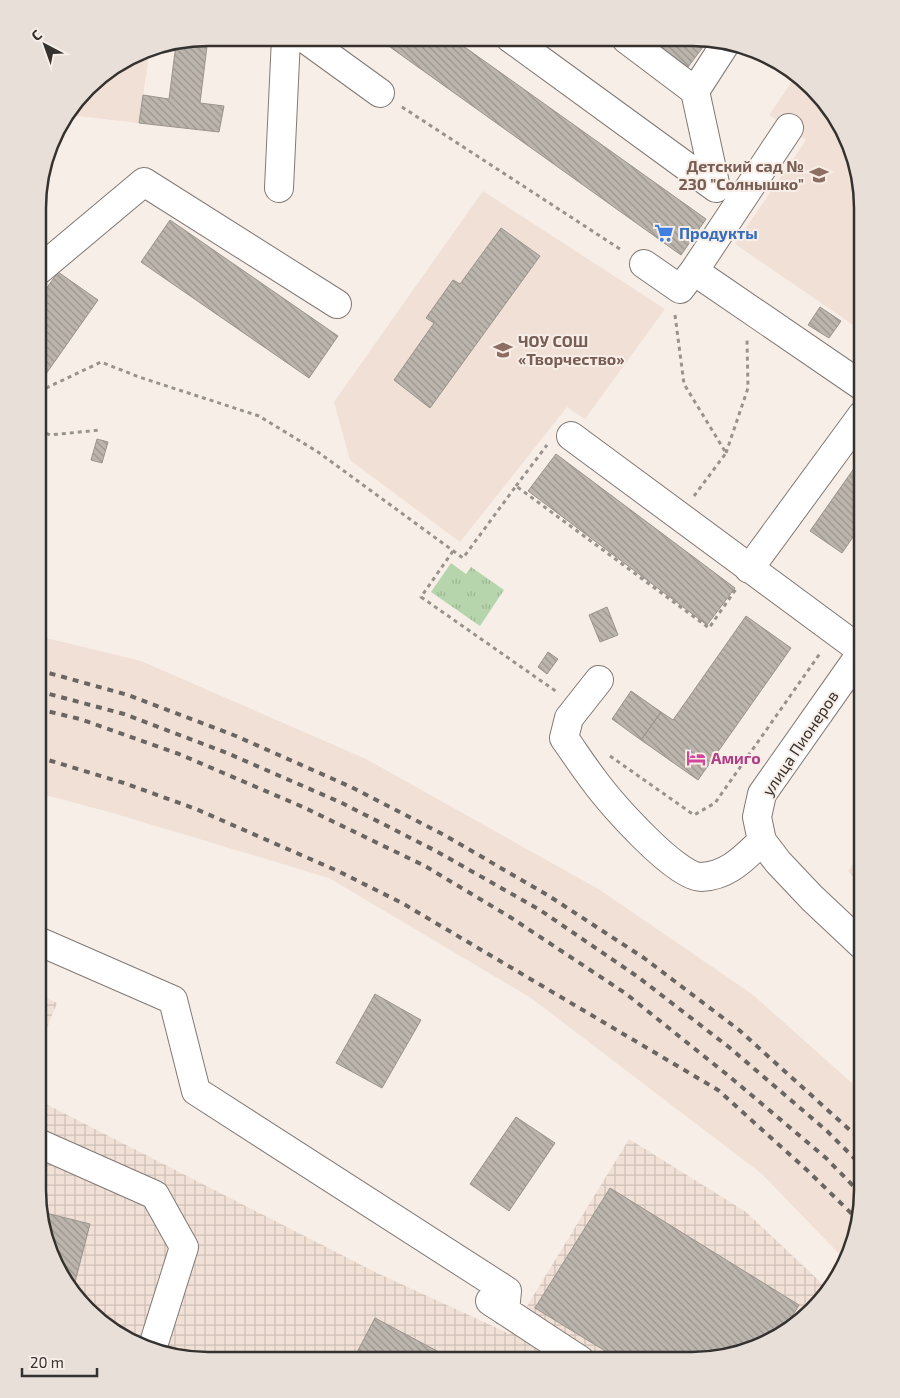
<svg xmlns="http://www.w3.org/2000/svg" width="900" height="1398" viewBox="0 0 900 1398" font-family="'Exo 2',sans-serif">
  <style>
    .built { fill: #f0e0d6 }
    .industrial { fill: url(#industrial-grid) }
    .grass { fill: url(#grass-tufts) }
    .building { fill: url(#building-back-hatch); stroke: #9b948d }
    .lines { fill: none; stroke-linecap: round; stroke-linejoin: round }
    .minor-casing { stroke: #817974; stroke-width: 30 }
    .path { stroke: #99938e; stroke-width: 3; stroke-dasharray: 4 4; stroke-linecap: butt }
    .minor { stroke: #fff; stroke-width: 28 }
    .rail { stroke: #6a6561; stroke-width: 4; stroke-dasharray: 6 6; stroke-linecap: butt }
    .labels { text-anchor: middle; stroke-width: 4; stroke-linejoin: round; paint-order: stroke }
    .education-label { font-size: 16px; font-weight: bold; fill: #785e54; stroke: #f8eee8; text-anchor: end }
    .shop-label { font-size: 16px; font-weight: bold; fill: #366cbe; stroke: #f8eee8; text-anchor: start }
    .street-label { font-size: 16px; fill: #34312e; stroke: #f8eee8 }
    .hotel-label { font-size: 16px; font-weight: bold; fill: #b23c85; stroke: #f8eee8; text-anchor: start }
    .rim { fill: none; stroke: #34312e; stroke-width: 2.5 }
  </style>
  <defs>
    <pattern id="industrial-grid" width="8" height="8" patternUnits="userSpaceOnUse" patternTransform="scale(1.25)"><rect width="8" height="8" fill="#f0e0d6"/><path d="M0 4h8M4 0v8" fill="none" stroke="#cec1b8"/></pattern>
    <pattern id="grass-tufts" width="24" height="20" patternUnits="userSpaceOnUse" patternTransform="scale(1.25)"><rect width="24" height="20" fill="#b6d5ac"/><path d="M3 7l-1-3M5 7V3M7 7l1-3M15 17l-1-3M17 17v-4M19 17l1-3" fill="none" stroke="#9db794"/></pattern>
    <pattern id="building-back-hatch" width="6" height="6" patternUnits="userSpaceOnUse" patternTransform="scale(1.25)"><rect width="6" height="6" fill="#bbb5ad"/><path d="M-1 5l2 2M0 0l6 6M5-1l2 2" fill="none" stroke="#99948d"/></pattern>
  </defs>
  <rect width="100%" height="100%" fill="#f8eee8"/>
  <!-- built -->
  <path class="built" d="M150 49 139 123 69 115 95 80 143 50Z
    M797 74 849 142 862 208V331L735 244 806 140 769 115Z
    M483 191 665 309 585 419 567 407 460 542 350 460 334 402Z
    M38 636 141 661 366 759 600 890 752 994 862 1092V1202L843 1258 762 1174 531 998 329 878 109 812 38 793Z"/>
  <!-- industrial -->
  <path class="industrial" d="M862 853V885L848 871Z
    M38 994 57 1003 38 1050Z
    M38 1100 375 1272 510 1334 629 1139 746 1212 829 1290 796 1325 758 1347 693 1360 186 1359 104 1325 51 1256 38 1190Z"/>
  <!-- grass -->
  <path class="grass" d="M451 563 466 574 471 567 504 590 480 626 431 592Z"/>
  <!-- building -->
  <path class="building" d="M208 38 200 103 224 106 219 132 139 123 143 95 169 99 176 44Z
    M386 38H452L706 219 681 255 383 42Z
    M650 39H709L688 67Z
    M170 220 338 336 309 378 141 262Z
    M501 228 540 256 430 408 394 380 434 323 426 318 453 280 460 284Z
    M58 272 98 300 41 381 39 379V299Z
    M820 307 841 321 829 338 808 325Z
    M97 439 108 442 102 463 91 460Z
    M556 454 735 588 707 625 528 491Z
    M862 457V524L842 553 810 531Z
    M607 607 618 635 600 642 589 615Z
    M746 616 791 648 698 780 641 740 661 712 673 720Z
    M548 652 558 659 547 674 538 667Z
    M631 691 661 712 641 740 612 719Z
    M375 994 421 1020 382 1088 336 1063Z
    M516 1117 555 1143 509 1211 470 1184Z
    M610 1188 799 1305 781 1334 758 1347 693 1360H620L535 1308Z
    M42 1212 90 1224 74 1286 51 1256Z
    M375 1318 454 1360H353Z
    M791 1318 798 1324 781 1334Z"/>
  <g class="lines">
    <!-- minor casing -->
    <g class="minor-casing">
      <path id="minor" d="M304 38 380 93
        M510 38 716 188
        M626 39 695 91 726 43
        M695 91 716 188
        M279 188 286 38
        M644 264 680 289 694 271 789 128
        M39 270 144 182 337 304
        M694 271 862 386
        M571 436 862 651
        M749 569 862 415
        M599 680 569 718 564 738C574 752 583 766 593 779 609 801 675 877 701 877 728 876 744 858 762 841
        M38 941 173 1000 196 1091 507 1291 505 1311
        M862 945 812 898 778 862 762 841 757 817 762 794 862 652
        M38 1143 155 1195 184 1247 153 1346
        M490 1301 580 1360"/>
    </g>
    <!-- path -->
    <path class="path" d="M402 107 623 251
      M675 315 684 384 726 453 694 496
      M39 388 42 390 101 362 139 377 259 416 318 452 463 558 516 486 709 628 736 589
      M39 430 50 435 100 430
      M726 453 748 388 747 340
      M516 486 547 445
      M453 551 421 597 557 692
      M610 756 694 815 715 803 821 652"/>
    <!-- minor -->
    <use href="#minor" class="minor"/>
    <!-- rail -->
    <path class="rail" d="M38 670 128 695 236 736 351 787 446 836 549 896 644 958 739 1030 862 1141
      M38 691 124 714 227 753 342 803 436 851 540 910 638 977 730 1048 827 1131 862 1166
      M38 709 80 719 179 754 303 807 425 866 510 917 625 993 730 1077 826 1158 862 1195
      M38 757 124 783 196 809 340 872 402 903 718 1090 808 1171 856 1218"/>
  </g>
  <!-- icons -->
  <defs>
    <g id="school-bare" transform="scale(1.5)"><path d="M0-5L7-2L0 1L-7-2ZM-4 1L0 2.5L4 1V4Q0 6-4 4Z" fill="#8d6e63" stroke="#f8eee8" stroke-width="2.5" paint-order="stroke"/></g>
    <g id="supermarket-bare" transform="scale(1.5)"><path d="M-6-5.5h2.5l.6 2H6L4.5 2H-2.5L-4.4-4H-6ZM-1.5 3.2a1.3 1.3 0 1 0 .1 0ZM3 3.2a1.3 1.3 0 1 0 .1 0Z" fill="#3f7fe0" stroke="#f8eee8" stroke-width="2.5" paint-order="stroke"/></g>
    <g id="hotel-bare" transform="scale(1.5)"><path d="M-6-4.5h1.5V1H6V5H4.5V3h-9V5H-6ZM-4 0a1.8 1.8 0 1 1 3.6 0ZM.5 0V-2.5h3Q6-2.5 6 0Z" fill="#d1479c" stroke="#f8eee8" stroke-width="2.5" paint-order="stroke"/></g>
  </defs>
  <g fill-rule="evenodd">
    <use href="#school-bare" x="819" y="175"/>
    <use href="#supermarket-bare" x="664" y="233"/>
    <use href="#school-bare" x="503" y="350"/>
    <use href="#hotel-bare" x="696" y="758"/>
  </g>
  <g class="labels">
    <!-- education labels -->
    <g class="education-label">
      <text x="804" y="172">Детский сад №<tspan x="804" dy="18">230 "Солнышко"</tspan></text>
      <text x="518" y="347" text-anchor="start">ЧОУ СОШ<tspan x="518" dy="18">«Творчество»</tspan></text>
    </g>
    <!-- shop labels -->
    <g class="shop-label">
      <text x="679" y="239">Продукты</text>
    </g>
    <!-- street labels -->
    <g class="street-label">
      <text transform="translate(800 743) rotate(-56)" y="6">улица Пионеров</text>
    </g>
    <!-- hotel labels -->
    <g class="hotel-label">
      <text x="711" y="764">Амиго</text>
    </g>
  </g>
  <!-- crop -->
  <path d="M0 0H900V1398H0ZM208 46H692A162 162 0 0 1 854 208V1190A162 162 0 0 1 692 1352H208A162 162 0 0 1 46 1190V208A162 162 0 0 1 208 46Z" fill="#e8dfd9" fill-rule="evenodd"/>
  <path class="rim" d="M208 46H692A162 162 0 0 1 854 208V1190A162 162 0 0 1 692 1352H208A162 162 0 0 1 46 1190V208A162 162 0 0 1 208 46Z"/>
  <!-- north arrow -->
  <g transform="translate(45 45) rotate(319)" stroke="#f8eee8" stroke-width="4" paint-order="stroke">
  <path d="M0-4L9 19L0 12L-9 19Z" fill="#34312e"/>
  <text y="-8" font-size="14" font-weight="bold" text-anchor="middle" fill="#34312e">С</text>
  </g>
  <!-- scale -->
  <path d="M22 1368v8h75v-8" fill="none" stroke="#34312e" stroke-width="2.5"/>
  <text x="30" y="1368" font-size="15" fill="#34312e" stroke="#f8eee8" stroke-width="4" paint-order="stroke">20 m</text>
</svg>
